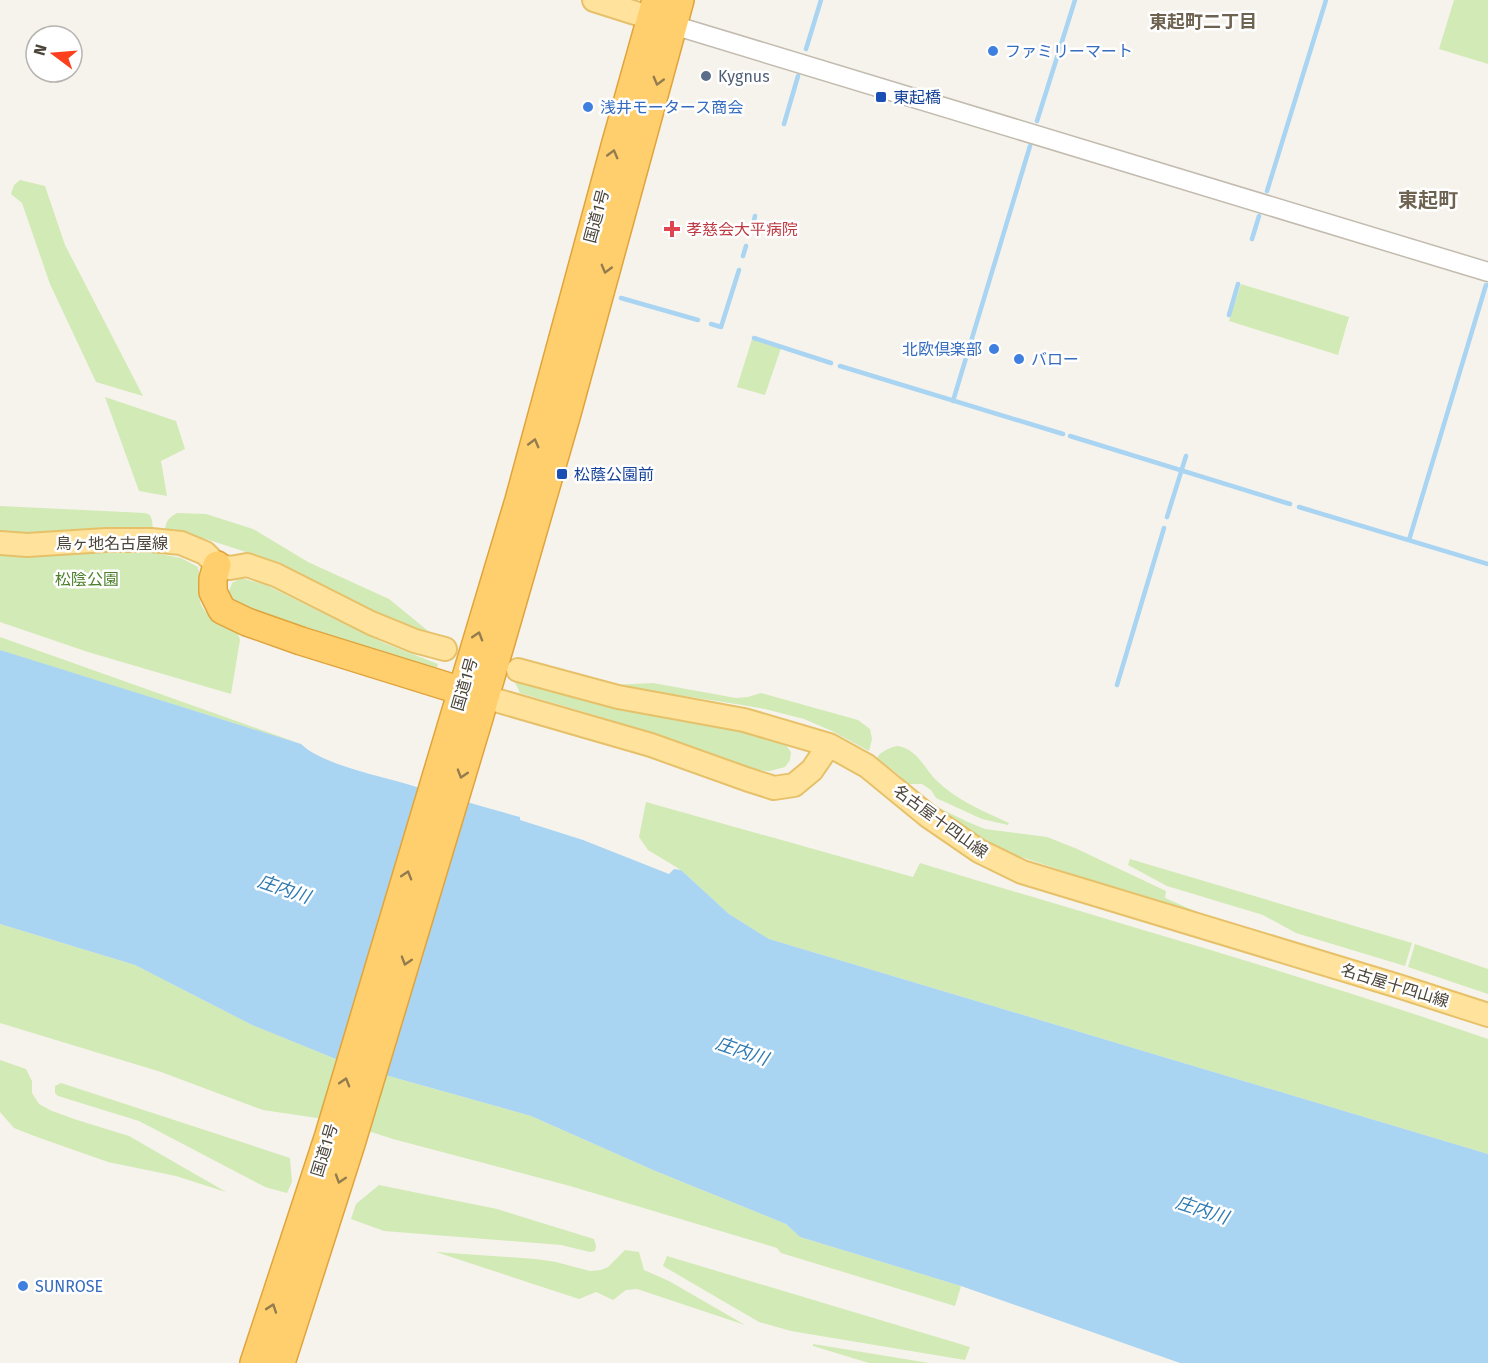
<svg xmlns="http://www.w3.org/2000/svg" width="1488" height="1363" viewBox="0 0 1488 1363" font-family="'Fira Sans','Noto Sans JP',sans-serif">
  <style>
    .green { fill: #d2eab5 }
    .water { fill: #a9d4f2 }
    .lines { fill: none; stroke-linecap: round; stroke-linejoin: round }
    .stream { stroke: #a9d4f2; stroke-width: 4.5 }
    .minor-casing { stroke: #c2bbae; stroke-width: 21 }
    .major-casing { stroke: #e6c16a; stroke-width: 26 }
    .highway-casing { stroke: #e0a43c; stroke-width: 30 }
    .minor { stroke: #fff; stroke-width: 18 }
    .major { stroke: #ffe39c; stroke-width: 22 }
    .highway { stroke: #ffcf6e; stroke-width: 27 }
    .oneway { stroke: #937c4e }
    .shop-dot { fill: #3f7fe0; stroke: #fff; stroke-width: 2 }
    .service-dot { fill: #5c6f8a; stroke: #fff; stroke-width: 2 }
    .transit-dot { fill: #1a4fb4; stroke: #fff; stroke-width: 2 }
    .health-dot { fill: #e0444e; stroke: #fff; stroke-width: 2 }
    .labels { text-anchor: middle; stroke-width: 5; stroke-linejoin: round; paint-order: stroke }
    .shop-label { font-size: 16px; fill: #366cbe; stroke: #fff; text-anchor: start }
    .service-label { font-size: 16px; fill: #4e5e75; stroke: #fff; text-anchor: start }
    .transit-label { font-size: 16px; fill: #164399; stroke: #fff; text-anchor: start }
    .street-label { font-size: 16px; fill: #4b4439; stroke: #fff }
    .health-label { font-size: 16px; fill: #be3a42; stroke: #fff; text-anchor: start }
    .park-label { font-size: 16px; fill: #4a7f2a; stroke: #fff }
    .neighbourhood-label { font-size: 18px; font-weight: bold; fill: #6e6250; stroke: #fff }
    .water-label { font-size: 18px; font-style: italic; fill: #2e7ab2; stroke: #fff }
    .quarter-label { font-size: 20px; font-weight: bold; fill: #6e6250; stroke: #fff }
  </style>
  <rect width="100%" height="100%" fill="#f6f3ec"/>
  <!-- green -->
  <path class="green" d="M1454 0H1488V64L1439 49Z
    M20 180 45 186 65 245 143 396 96 382 50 284 22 203 11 194 14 185Z
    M1241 284 1349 317 1338 355 1229 321Z
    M752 339 781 348 765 395 737 387Z
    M105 397 176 421 185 449 161 461 167 496 139 491Z
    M0 506 145 513 150 515 152 520 155 553 181 558 198 567C201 580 198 584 199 595 200 616 220 622 236 628L240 640 231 694 88 652 0 622Z
    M177 513 206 514 253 529 308 562 389 599 438 639 379 614 280 563 206 539 165 532C166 521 167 519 177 513Z
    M241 578 266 585 384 643 438 664 434 676 236 605 228 594 232 583Z
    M0 637 301 744 8 653 0 650Z
    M514 680 605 705 680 721 764 732 783 741 791 752 790 760 785 767 770 771 757 770 601 717 520 693Z
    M653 683 736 698 748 697 761 693 858 720 870 729 872 739 869 751 832 731 804 719 765 709 736 704 612 685Z
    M898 746C917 749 924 768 936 780 956 800 983 811 1009 823L1008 825 982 819 936 798 931 790 922 784H908L898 774 877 758C881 751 891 747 898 746Z
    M646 802 913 877 920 863C1109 921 1301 974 1488 1039V1154L769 939 729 914 681 870 648 850 639 837Z
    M937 807 968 822 985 829 1047 837 1075 848 1166 891 1165 898 1211 918 1210 920 1009 853 972 833 935 808Z
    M1130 859 1412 943 1405 966 1296 933 1263 915 1167 886 1128 865Z
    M0 924 135 965 252 1025 353 1066 531 1116 653 1170 786 1224 800 1237 961 1286 955 1306 781 1253 777 1248 570 1186 393 1139 337 1121 263 1110 161 1072 0 1023Z
    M1415 944 1488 969V994L1408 967Z
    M0 1060 26 1069 32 1081V1093L39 1104 52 1111 77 1120 129 1136 226 1192 176 1176 108 1162 37 1137 14 1128 0 1112Z
    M61 1083 290 1158 292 1182 287 1193 265 1187 139 1121 58 1096 55 1093V1086Z
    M379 1185 497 1209 594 1239 596 1246 595 1251 590 1252 561 1245 384 1231 351 1219 356 1204Z
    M625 1250 639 1252 644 1270 669 1281 745 1325 637 1289 626 1290 613 1300 596 1292 579 1299 436 1252 536 1259 556 1262 590 1271 601 1270 608 1267Z
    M667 1256 970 1347 965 1360 791 1331 759 1322 663 1266Z
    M813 1344 929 1363H869L813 1346Z"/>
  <!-- water -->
  <path class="water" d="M0 650 301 744C320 763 374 775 400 782 440 794 480 806 520 817V820L583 840 669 874 674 869 681 870 729 914 769 939 1488 1154V1363H1180L961 1286 800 1237 786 1224 653 1170 531 1116 353 1066 252 1025 135 965 0 924Z"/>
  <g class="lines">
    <!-- stream -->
    <path class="stream" d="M806 49 821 0
      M1037 121 1075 0
      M784 124 798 76
      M1267 191 1326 0
      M752 229 755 216
      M1252 239 1259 216
      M743 256 746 246
      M621 298 698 320
      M1229 315 1238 284
      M711 324 721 327 739 270
      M754 338 831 363
      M840 366 1063 434
      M953 401 1030 146
      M1070 436 1290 504
      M1299 507 1488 564
      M1167 517 1186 456
      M1409 540 1486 285
      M1117 685 1164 528"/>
    <!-- minor casing -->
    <g class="minor-casing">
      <path id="minor" d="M673 25 1488 272"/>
    </g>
    <!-- major casing -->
    <g class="major-casing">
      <path id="major" d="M594 0 667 23
        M0 543 27 545 106 540H151L181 543 205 553 217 565 230 568 247 565 276 575 371 623 415 641 445 649
        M518 670 618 697 744 720 829 745
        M485 697 651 745 746 779 774 788 794 785 812 770 829 745 867 766 928 816 979 851 1022 872 1398 986 1488 1015"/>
    </g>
    <!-- highway casing -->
    <g class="highway-casing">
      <path id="highway" d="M217 565 213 579V592L222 610 247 622 301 641 462 691
        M254 1363 328 1138 519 500 615 146 656 0
        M281 1363 351 1144 479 718 566 417 680 0"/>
    </g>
    <!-- minor -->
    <use href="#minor" class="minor"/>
    <!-- major -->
    <use href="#major" class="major"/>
    <!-- highway -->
    <use href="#highway" class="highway"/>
  </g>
  <!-- one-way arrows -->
  <defs><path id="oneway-chevron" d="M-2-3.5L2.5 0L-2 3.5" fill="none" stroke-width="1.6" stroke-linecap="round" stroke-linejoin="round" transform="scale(1.5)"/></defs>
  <g class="oneway">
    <use href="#oneway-chevron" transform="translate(658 81) rotate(105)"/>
    <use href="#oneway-chevron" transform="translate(613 154) rotate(-75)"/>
    <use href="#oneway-chevron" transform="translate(606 269) rotate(105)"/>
    <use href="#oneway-chevron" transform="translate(534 443) rotate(-75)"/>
    <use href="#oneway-chevron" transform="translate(478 636) rotate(-73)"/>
    <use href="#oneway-chevron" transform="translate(462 774) rotate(107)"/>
    <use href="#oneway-chevron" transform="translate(407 875) rotate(-73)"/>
    <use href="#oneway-chevron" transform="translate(406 961) rotate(107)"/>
    <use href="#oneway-chevron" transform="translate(345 1082) rotate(-73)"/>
    <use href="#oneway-chevron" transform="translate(340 1179) rotate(108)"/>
    <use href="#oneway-chevron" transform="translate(272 1308) rotate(-71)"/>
  </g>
  <!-- markers -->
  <g class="shop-dot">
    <circle cx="993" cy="51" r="6"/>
    <circle cx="588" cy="107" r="6"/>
    <circle cx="994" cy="349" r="6"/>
    <circle cx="1019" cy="359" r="6"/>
    <circle cx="23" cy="1286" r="6"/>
  </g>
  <circle class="service-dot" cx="706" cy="76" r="6"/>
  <g class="transit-dot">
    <rect x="875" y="91" width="12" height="12" rx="3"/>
    <rect x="556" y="468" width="12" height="12" rx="3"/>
  </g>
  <path class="health-dot" d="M669 220h6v6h6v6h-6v6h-6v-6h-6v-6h6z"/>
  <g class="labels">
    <!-- shop labels -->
    <g class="shop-label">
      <text x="1005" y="57">ファミリーマート</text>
      <text x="600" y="113">浅井モータース商会</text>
      <text x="982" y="355" text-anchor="end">北欧倶楽部</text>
      <text x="1031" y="365">バロー</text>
      <text x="35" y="1292">SUNROSE</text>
    </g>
    <!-- service labels -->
    <g class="service-label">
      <text x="718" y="82">Kygnus</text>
    </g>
    <!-- transit labels -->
    <g class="transit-label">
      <text x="893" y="103">東起橋</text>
      <text x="574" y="480">松蔭公園前</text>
    </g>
    <!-- street labels -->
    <g class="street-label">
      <text transform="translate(596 216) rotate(-75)" y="6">国道1号</text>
      <text x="112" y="549">鳥ヶ地名古屋線</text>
      <text transform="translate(464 684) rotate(-74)" y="6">国道1号</text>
      <text transform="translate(941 821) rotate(36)" y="6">名古屋十四山線</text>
      <text transform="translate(1395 985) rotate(17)" y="6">名古屋十四山線</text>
      <text transform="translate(324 1150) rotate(-73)" y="6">国道1号</text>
    </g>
    <!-- health labels -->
    <g class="health-label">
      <text x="686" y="235">孝慈会大平病院</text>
    </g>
    <!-- park labels -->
    <g class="park-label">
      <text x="87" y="585">松陰公園</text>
    </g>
    <!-- neighbourhood labels -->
    <g class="neighbourhood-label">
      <text x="1203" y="28">東起町二丁目</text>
    </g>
    <!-- water labels -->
    <g class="water-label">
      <text transform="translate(284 889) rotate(19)" y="6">庄内川</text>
      <text transform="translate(742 1051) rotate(19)" y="6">庄内川</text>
      <text transform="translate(1202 1210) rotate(18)" y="6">庄内川</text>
    </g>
    <!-- quarter labels -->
    <g class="quarter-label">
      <text x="1428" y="207">東起町</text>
    </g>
  </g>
  <!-- north arrow -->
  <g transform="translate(54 54) rotate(286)"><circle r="28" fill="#ffffff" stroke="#b7b4b0" stroke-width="1.5"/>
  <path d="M0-4.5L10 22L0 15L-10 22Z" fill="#fc3f1d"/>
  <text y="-9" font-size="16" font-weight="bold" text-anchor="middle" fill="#4b4439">N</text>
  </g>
</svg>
